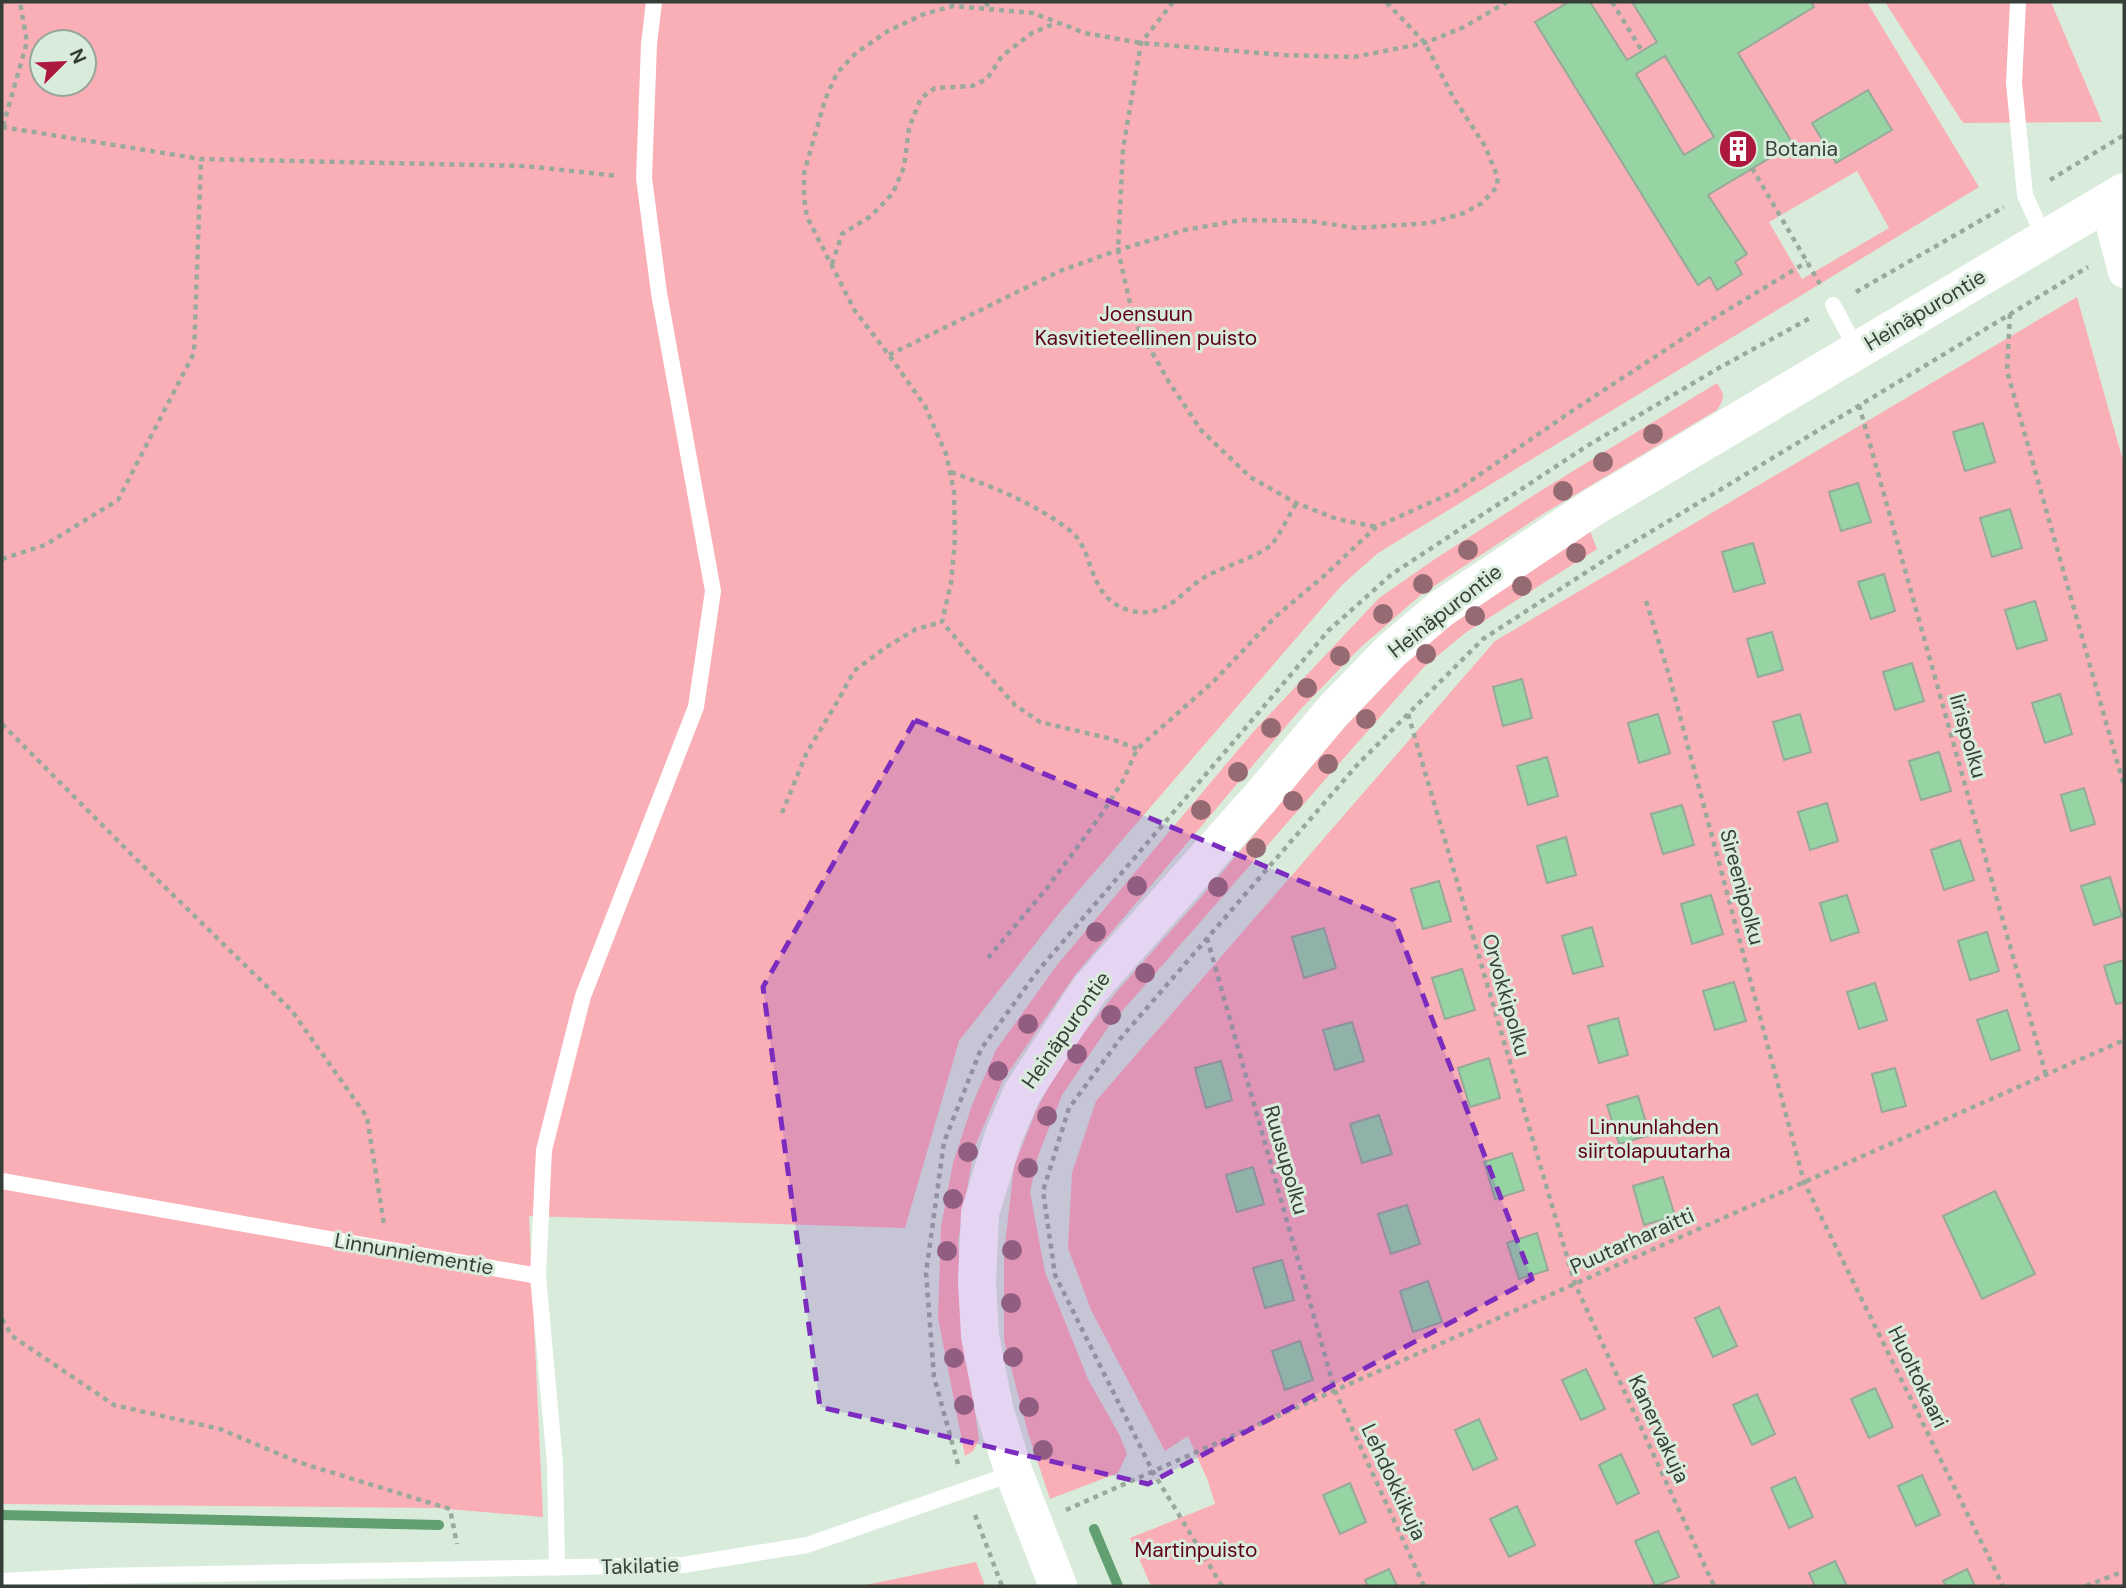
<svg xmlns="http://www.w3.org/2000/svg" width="2126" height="1588" viewBox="0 0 2126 1588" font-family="'DM Sans',sans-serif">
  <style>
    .green { fill: #f9afb5; fill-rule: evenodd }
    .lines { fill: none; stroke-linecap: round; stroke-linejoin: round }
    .stream { stroke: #629f71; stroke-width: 10 }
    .building { fill: #96d4a4; stroke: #97a99a; stroke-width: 2; fill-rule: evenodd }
    .path { stroke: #9aa99d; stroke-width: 4.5; stroke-dasharray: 5 5; stroke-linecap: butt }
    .service { stroke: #fff; stroke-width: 16 }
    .minor { stroke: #fff; stroke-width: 32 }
    .tertiary { stroke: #fff; stroke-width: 38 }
    .tree { fill: #966a72 }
    .marked { fill: #7b2cbf; fill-opacity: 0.2; stroke: #7b2cbf; stroke-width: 5; stroke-dasharray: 14 9; stroke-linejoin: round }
    .labels { text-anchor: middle; stroke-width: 6; stroke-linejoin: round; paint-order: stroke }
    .poi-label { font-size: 21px; fill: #363e38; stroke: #d9ecdc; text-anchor: start }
    .street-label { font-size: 21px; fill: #363e38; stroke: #d9ecdc }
    .park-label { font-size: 21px; fill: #5f001c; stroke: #d9ecdc }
  </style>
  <rect width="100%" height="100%" fill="#d9ecdc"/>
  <!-- green -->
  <path class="green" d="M2 2H1867L1979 187 1378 553 1342 585 1061 911 959 1041 905 1228 529 1216 543 1517 436 1508 2 1504ZM42 42H84V84H42ZM1857 171 1889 228 1802 279 1769 222Z
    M1885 2H2051L2102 122 1963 123Z
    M2077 297 2124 464V1586H1151L1130 1538 1215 1504 1208 1481 1188 1436 1165 1451 1091 1310 1068 1248 1072 1173 1096 1101 1495 641Z
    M1717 383C1725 396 1725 397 1717 410L1543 514 1422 594 1360 648 1299 711 1075 975 1003 1080 974 1149 958 1242 972 1391 979 1440 973 1451 965 1456 938 1318 941 1227 953 1163 972 1105 996 1050 1057 965 1254 731 1379 598 1435 559 1542 490Z
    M1590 531 1597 549 1465 633 1423 668 1109 1026 1062 1095 1038 1156 1030 1192 1045 1272 1088 1379 1120 1436 1127 1454 1118 1473 1050 1499 1028 1433 1004 1340V1253L1014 1166 1036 1111 1063 1059 1119 989 1203 895 1344 728 1424 643Z
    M976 1562 985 1586H861Z"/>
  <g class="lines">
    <!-- stream -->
    <path class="stream" d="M2 1515 439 1525
      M1094 1529 1118 1586"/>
  </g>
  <!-- building -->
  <path class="building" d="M1569 2H1590L1627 60 1657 42 1632 2H1811L1814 7 1738 53 1793 144 1708 195 1747 254 1735 262 1742 274 1717 290 1710 277 1698 285 1535 22ZM1665 56 1714 137 1684 155 1636 74Z
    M1868 90 1892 130 1836 163 1812 123Z
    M1983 423 1995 462 1965 471 1953 432Z
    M1858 483 1871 522 1841 531 1829 492Z
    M2010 509 2022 548 1992 557 1980 518Z
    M1753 543 1765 583 1734 592 1722 552Z
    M1884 574 1895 611 1871 619 1858 582Z
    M2035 601 2047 640 2017 649 2005 610Z
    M1772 632 1783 670 1758 677 1747 639Z
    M1912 663 1924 701 1895 710 1883 672Z
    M1522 679 1532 718 1503 726 1493 687Z
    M2060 694 2072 734 2045 743 2032 703Z
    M1658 714 1670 753 1639 763 1628 723Z
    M1800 714 1811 752 1784 760 1773 722Z
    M1939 752 1951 791 1921 800 1909 761Z
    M1547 757 1558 796 1528 805 1517 766Z
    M2084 788 2095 824 2071 831 2061 795Z
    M1827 803 1838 841 1810 850 1798 812Z
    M1682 805 1694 845 1663 854 1651 814Z
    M1566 837 1576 875 1547 883 1537 846Z
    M1960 840 1974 880 1944 890 1931 850Z
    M2110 877 2122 916 2094 925 2081 886Z
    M1439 881 1451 921 1423 929 1411 889Z
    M1711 895 1723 934 1692 944 1681 904Z
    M1847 895 1859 932 1831 941 1820 903Z
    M1592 927 1603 966 1573 974 1562 936Z
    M1324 928 1336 968 1304 978 1292 937Z
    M1987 932 1999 971 1970 980 1958 941Z
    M2124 960V1002L2116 1004 2104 966Z
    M1462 969 1475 1010 1445 1019 1432 978Z
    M1734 982 1746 1021 1715 1030 1703 991Z
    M1875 983 1887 1020 1859 1029 1847 992Z
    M2007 1010 2020 1050 1991 1060 1977 1020Z
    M1618 1018 1628 1055 1599 1063 1588 1026Z
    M1352 1022 1364 1061 1335 1070 1323 1030Z
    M1489 1058 1500 1098 1470 1107 1458 1068Z
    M1221 1061 1232 1100 1206 1108 1195 1068Z
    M1895 1068 1906 1106 1882 1112 1872 1074Z
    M1638 1096 1650 1135 1619 1144 1607 1105Z
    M1379 1115 1392 1154 1362 1163 1350 1124Z
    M1512 1153 1524 1190 1495 1199 1484 1162Z
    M1253 1167 1264 1204 1237 1212 1226 1175Z
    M1663 1177 1675 1216 1644 1225 1633 1186Z
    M1995 1191 2035 1274 1982 1299 1943 1216Z
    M1407 1205 1420 1244 1391 1254 1378 1214Z
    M1537 1233 1548 1270 1519 1279 1507 1243Z
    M1282 1260 1294 1300 1265 1308 1253 1268Z
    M1428 1281 1442 1322 1413 1332 1400 1291Z
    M1719 1307 1737 1346 1713 1357 1695 1318Z
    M1300 1341 1313 1380 1285 1390 1272 1351Z
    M1586 1369 1605 1409 1581 1420 1562 1380Z
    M1875 1388 1893 1427 1869 1438 1851 1399Z
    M1757 1394 1775 1434 1752 1445 1733 1405Z
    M1479 1419 1497 1459 1473 1470 1455 1430Z
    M1621 1454 1639 1493 1617 1504 1599 1465Z
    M1922 1475 1940 1515 1916 1526 1898 1486Z
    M1795 1477 1813 1517 1789 1528 1771 1488Z
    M1350 1483 1366 1522 1340 1534 1323 1495Z
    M1517 1506 1535 1545 1509 1557 1490 1519Z
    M1658 1531 1679 1577 1655 1586 1635 1541Z
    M1835 1561 1847 1586H1815L1809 1573Z
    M1389 1569 1397 1586H1368L1365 1580Z
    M1967 1569 1975 1586H1946L1943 1581Z"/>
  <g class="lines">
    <!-- path -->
    <path class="path" d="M986 2 989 9
      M1173 2 1141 43 1123 149 1118 250 1134 321 1169 382 1201 430 1250 477 1296 503 1337 519 1376 527
      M1612 2 1642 51
      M3 126 27 42 20 2
      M2 127 201 159 525 166 619 176
      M1752 168 1820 284
      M2050 180 2124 135
      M832 264 842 234 871 216 893 193 904 167 909 128 921 98 935 88 972 86 987 79 1002 56 1032 33 1056 23
      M1856 292 2004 207
      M2010 314 2007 371 2124 786
      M889 355 1060 271 1118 250 1185 230 1242 220 1309 221 1356 228 1430 223 1464 213 1482 203 1496 188 1498 178 1485 146 1453 97 1425 43 1386 2
      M1859 405 2046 1075
      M951 472C988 485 1024 499 1057 521 1062 525 1069 529 1074 534 1088 549 1089 569 1099 586 1112 611 1143 619 1167 606 1181 598 1192 584 1205 577 1222 567 1261 556 1272 544 1279 536 1289 515 1296 504
      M2 559 45 545 118 500 194 353 201 159
      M1646 601 1669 675 1804 1182 2003 1586
      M1408 714 1575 1284 1714 1586
      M2 724 132 855 292 1011 367 1117 384 1224
      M1137 749 1112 739 1040 722 1015 705 971 656 942 622 951 583 955 539 954 491 946 454 925 406 889 355 855 311 807 217 804 197V173L825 100 837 73 856 53 888 31 924 14 953 6 1033 13 1085 33 1141 43 1284 55 1354 57 1425 43 1464 27 1507 2
      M782 813 807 752 839 699 854 671 885 648 916 629 942 622
      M1207 938 1335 1391 1424 1586
      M988 958 1047 888 1101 815 1124 779 1137 749 1213 682 1275 617 1325 575 1376 527 1456 491 1569 413 1711 320 1807 262
      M2 1319 12 1336 114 1405 220 1429 298 1462 450 1509 457 1544
      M958 1464 934 1377 926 1273 944 1142 981 1049 1037 972 1329 630 1392 574 1587 446 1717 369 1812 317
      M1066 1510 2124 1040
      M975 1515 1002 1586
      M1222 1586 1153 1472 1055 1275 1043 1191 1069 1108 1120 1039 1358 764 1483 639 1619 551 2088 267
      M2086 1586 2124 1571"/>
    <!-- service -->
    <path class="service" d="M2018 2 2014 83 2025 195 2045 239
      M1833 305 1857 350
      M2 1181 538 1276
      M557 1568 555 1464 538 1276 544 1150 583 996 696 707 713 591 659 293 644 178 649 44 654 2
      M2 1581 97 1576 683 1565 807 1545 1014 1473"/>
    <!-- minor -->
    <path class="minor" d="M2106 203 2124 272"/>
    <!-- tertiary -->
    <path class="tertiary" d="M1058 1586 1014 1473 994 1408 980 1336 977 1282 980 1213 1004 1135 1022 1093 1090 989 1260 798 1333 711 1391 651 1442 608 1592 508 2124 192"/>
  </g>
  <!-- trees -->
  <g class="tree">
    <circle cx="1653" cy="434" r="10"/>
    <circle cx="1603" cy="462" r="10"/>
    <circle cx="1563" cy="491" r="10"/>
    <circle cx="1468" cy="550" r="10"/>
    <circle cx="1576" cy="553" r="10"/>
    <circle cx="1423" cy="584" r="10"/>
    <circle cx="1522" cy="586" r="10"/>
    <circle cx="1383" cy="614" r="10"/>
    <circle cx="1475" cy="616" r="10"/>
    <circle cx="1426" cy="654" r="10"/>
    <circle cx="1340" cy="656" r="10"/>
    <circle cx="1307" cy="688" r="10"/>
    <circle cx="1366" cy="719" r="10"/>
    <circle cx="1271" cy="728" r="10"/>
    <circle cx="1328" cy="764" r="10"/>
    <circle cx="1238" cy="772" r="10"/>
    <circle cx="1293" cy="801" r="10"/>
    <circle cx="1201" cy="810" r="10"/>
    <circle cx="1256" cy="848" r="10"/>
    <circle cx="1137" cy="886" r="10"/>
    <circle cx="1218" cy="887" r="10"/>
    <circle cx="1096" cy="932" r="10"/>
    <circle cx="1145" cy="973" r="10"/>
    <circle cx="1111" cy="1015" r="10"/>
    <circle cx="1028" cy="1024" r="10"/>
    <circle cx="1077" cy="1054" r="10"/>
    <circle cx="998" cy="1071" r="10"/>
    <circle cx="1047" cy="1116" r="10"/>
    <circle cx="968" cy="1152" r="10"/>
    <circle cx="1028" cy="1168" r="10"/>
    <circle cx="953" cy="1199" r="10"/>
    <circle cx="1012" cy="1250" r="10"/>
    <circle cx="947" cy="1251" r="10"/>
    <circle cx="1011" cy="1303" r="10"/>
    <circle cx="1013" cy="1357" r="10"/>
    <circle cx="954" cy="1358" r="10"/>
    <circle cx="964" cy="1405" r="10"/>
    <circle cx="1029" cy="1407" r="10"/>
    <circle cx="1043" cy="1450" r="10"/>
  </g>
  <!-- marked area -->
  <path class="marked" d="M915 720 1394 920 1532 1279 1148 1484 820 1407 763 987Z"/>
  <!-- icons -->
  <defs>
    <g id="building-disc" transform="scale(2.0125)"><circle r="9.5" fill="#ad183e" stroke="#d9ecdc"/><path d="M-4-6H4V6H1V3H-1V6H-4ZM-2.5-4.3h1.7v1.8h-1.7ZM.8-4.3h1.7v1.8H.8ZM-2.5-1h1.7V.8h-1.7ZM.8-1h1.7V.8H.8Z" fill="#fff"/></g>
  </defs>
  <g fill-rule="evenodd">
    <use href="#building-disc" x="1738" y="149"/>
  </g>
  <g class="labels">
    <!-- poi labels -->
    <g class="poi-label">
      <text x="1765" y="156">Botania</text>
    </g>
    <!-- street labels -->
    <g class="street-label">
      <text transform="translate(1925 310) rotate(-31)" y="7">Heinäpurontie</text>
      <text transform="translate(1445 611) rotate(-38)" y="7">Heinäpurontie</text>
      <text transform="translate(1968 736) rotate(74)" y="7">Iirispolku</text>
      <text transform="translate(1742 887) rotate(75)" y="7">Sireenipolku</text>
      <text transform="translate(1506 995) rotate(74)" y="7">Orvokkipolku</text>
      <text transform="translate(1066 1030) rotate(-55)" y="7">Heinäpurontie</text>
      <text transform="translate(1286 1160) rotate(74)" y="7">Ruusupolku</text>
      <text transform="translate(1632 1241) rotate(-24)" y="7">Puutarharaitti</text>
      <text transform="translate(414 1254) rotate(10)" y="7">Linnunniementie</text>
      <text transform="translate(1918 1377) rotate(64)" y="7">Huoltokaari</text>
      <text transform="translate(1659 1429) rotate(65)" y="7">Kanervakuja</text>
      <text transform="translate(1394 1482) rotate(65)" y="7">Lehdokkikuja</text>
      <text transform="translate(640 1566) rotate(-2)" y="7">Takilatie</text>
    </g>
    <!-- park labels -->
    <g class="park-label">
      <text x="1146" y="321">Joensuun<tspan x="1146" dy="24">Kasvitieteellinen puisto</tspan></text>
      <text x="1654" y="1134">Linnunlahden<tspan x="1654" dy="24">siirtolapuutarha</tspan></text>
      <text x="1196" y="1557">Martinpuisto</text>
    </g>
  </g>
  <!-- border -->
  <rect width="2126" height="1588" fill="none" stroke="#363e38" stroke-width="7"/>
  <!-- north arrow -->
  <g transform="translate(63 63) rotate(66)"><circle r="33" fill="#d9ecdc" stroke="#98a69a" stroke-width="2"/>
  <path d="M0-5L12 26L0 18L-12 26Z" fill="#ad183e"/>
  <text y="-10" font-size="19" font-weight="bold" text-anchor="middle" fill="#363e38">N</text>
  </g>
</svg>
